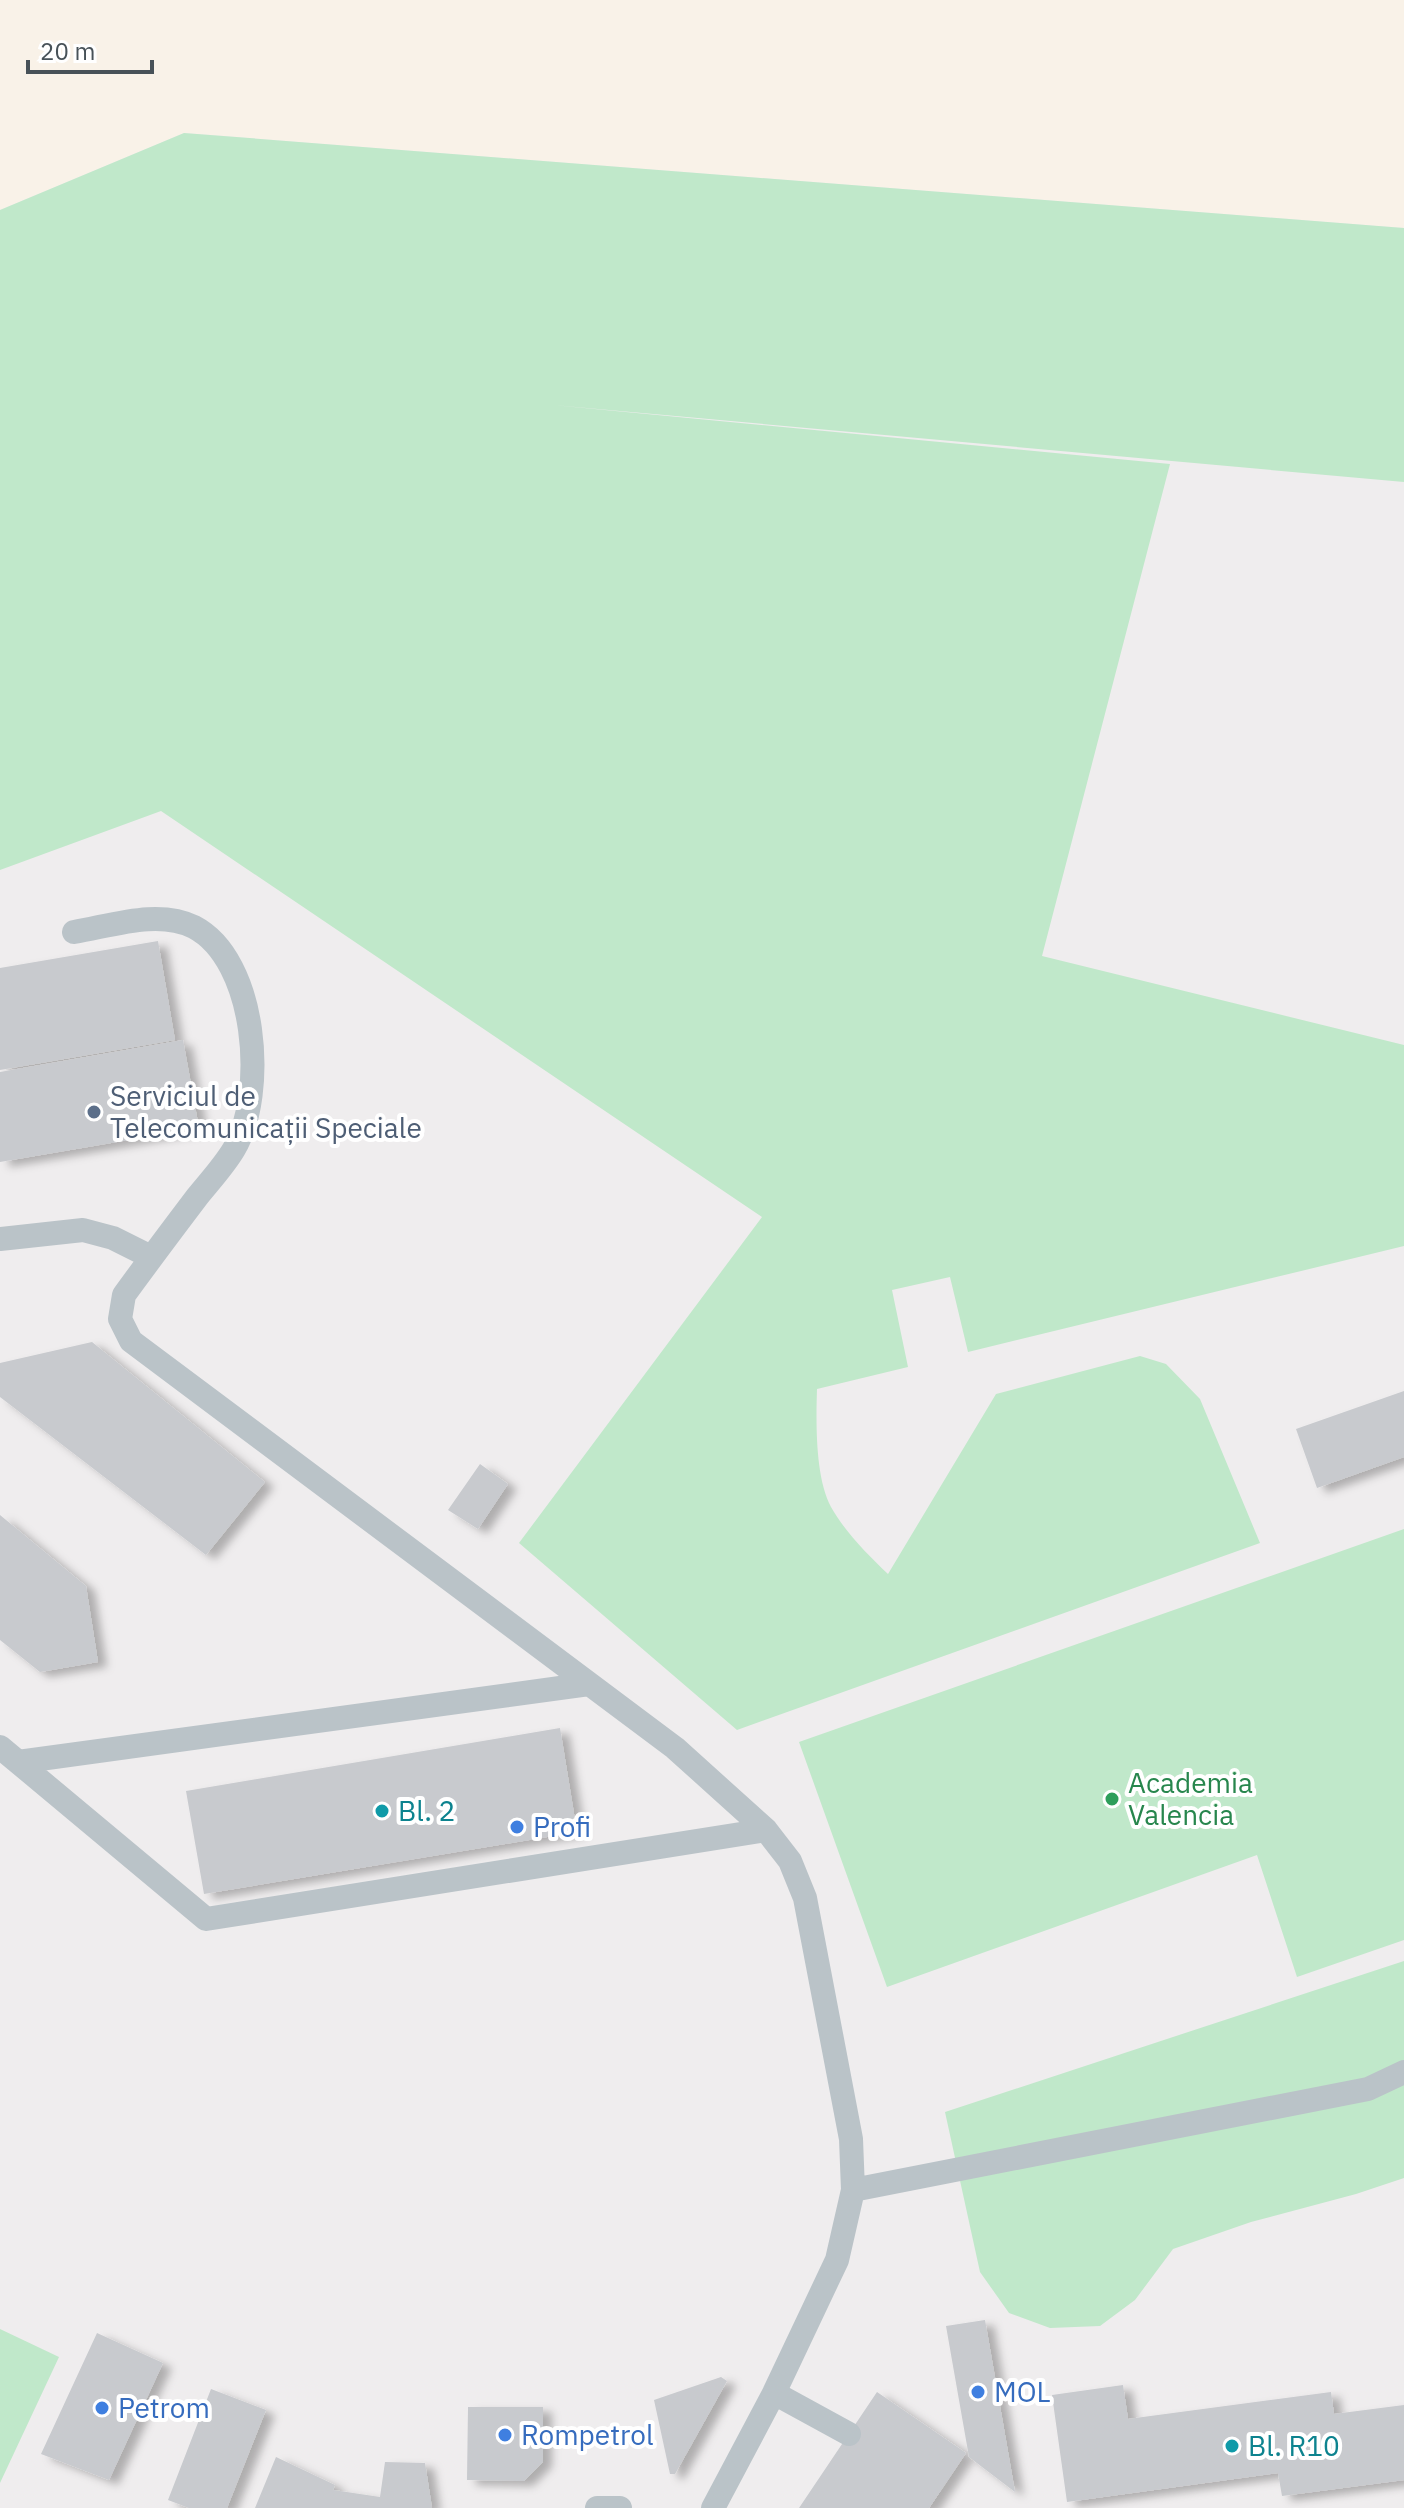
<svg xmlns="http://www.w3.org/2000/svg" width="1404" height="2508" viewBox="0 0 1404 2508" font-family="'IBM Plex Sans',sans-serif">
  <style>
    .commercial { fill: #f9f2e8 }
    .green { fill: #c0e8ca }
    .building { fill: #c8cace; filter: url(#shadow) }
    .lines { fill: none; stroke-linecap: round; stroke-linejoin: round }
    .lane { stroke: #bac3c8; stroke-width: 24 }
    .service-dot { fill: #5c6f8a; stroke: #fff; stroke-width: 3 }
    .leisure-dot { fill: #2e9e5b; stroke: #fff; stroke-width: 3 }
    .culture-dot { fill: #0f9aa8; stroke: #fff; stroke-width: 3 }
    .shop-dot { fill: #3f7fe0; stroke: #fff; stroke-width: 3 }
    .labels { text-anchor: middle; stroke-width: 8; stroke-linejoin: round; paint-order: stroke }
    .service-label { font-size: 28px; fill: #4e5e75; stroke: #fff; text-anchor: start }
    .leisure-label { font-size: 28px; fill: #27864d; stroke: #fff; text-anchor: start }
    .culture-label { font-size: 28px; fill: #0d838f; stroke: #fff; text-anchor: start }
    .shop-label { font-size: 28px; fill: #366cbe; stroke: #fff; text-anchor: start }
  </style>
  <defs>
    <filter id="shadow"><feDropShadow dx="9" dy="5" stdDeviation="4" flood-color="#0004"/></filter>
  </defs>
  <rect width="100%" height="100%" fill="#efedee"/>
  <!-- commercial -->
  <path class="commercial" d="M0 0H1404V228L184 133 0 210Z"/>
  <!-- green -->
  <path class="green" d="M184 133 1404 228V482L553 405 1170 464 1042 956 1404 1045V1246L968 1352 950 1277 892 1290 908 1367 817 1389C816 1422 815 1477 831 1507 845 1532 868 1555 888 1574L996 1394 1140 1356 1166 1364 1200 1399 1260 1543 737 1730 519 1543 762 1217 161 811 0 870V210Z
    M1404 1529V1940L1297 1977 1257 1855 887 1987 799 1742Z
    M1404 1961V2178L1356 2194 1251 2222 1173 2249 1135 2300 1100 2326 1050 2328 1009 2313 980 2272 945 2112Z
    M0 2329 59 2357 0 2483Z"/>
  <!-- building -->
  <path class="building" d="M158 941 175 1040 0 1070V968Z
    M183 1040 199 1128 0 1162V1072Z
    M92 1342 265 1482 206 1555 0 1397V1363Z
    M1404 1391V1457L1317 1488 1296 1429Z
    M480 1464 508 1484 478 1529 448 1510Z
    M0 1515 86 1586 98 1662 40 1672 0 1640Z
    M560 1728 577 1832 204 1894 186 1791Z
    M985 2320 1015 2492 969 2457 946 2326Z
    M97 2333 163 2363 109 2480 41 2454Z
    M721 2377 727 2381 675 2474H670L654 2400Z
    M1123 2385 1128 2419 1331 2392 1334 2414 1404 2405V2480L1282 2496 1278 2473 1067 2502 1052 2395Z
    M211 2389 266 2410 227 2508H189L168 2500Z
    M877 2392 966 2453 929 2508H799Z
    M468 2407H543V2462L524 2481 467 2480Z
    M276 2457 335 2485 333 2490 380 2497 385 2462 425 2463 432 2508H255Z"/>
  <g class="lines">
    <!-- lane -->
    <path class="lane" d="M74 932C111 926 158 909 194 927 257 960 267 1093 234 1149 224 1166 209 1182 197 1197 172 1230 148 1262 124 1295L120 1319 131 1341 675 1748 766 1830 790 1861 805 1898 851 2139 853 2190 837 2260 774 2393 713 2508
      M0 1239 83 1230 113 1238 151 1257
      M0 1747 206 1919 766 1830
      M18 1762 589 1684
      M853 2190 1368 2089 1404 2072
      M774 2393 849 2434
      M597 2508H620"/>
  </g>
  <!-- markers -->
  <circle class="service-dot" cx="94" cy="1112" r="8"/>
  <circle class="leisure-dot" cx="1112" cy="1799" r="8"/>
  <g class="culture-dot">
    <circle cx="382" cy="1811" r="8"/>
    <circle cx="1232" cy="2446" r="8"/>
  </g>
  <g class="shop-dot">
    <circle cx="517" cy="1827" r="8"/>
    <circle cx="978" cy="2392" r="8"/>
    <circle cx="102" cy="2408" r="8"/>
    <circle cx="505" cy="2435" r="8"/>
  </g>
  <g class="labels">
    <!-- service labels -->
    <g class="service-label">
      <text x="110" y="1106">Serviciul de<tspan x="110" dy="32">Telecomunicații Speciale</tspan></text>
    </g>
    <!-- leisure labels -->
    <g class="leisure-label">
      <text x="1128" y="1793">Academia<tspan x="1128" dy="32">Valencia</tspan></text>
    </g>
    <!-- culture labels -->
    <g class="culture-label">
      <text x="398" y="1821">Bl. 2</text>
      <text x="1248" y="2456">Bl. R10</text>
    </g>
    <!-- shop labels -->
    <g class="shop-label">
      <text x="533" y="1837">Profi</text>
      <text x="994" y="2402">MOL</text>
      <text x="118" y="2418">Petrom</text>
      <text x="521" y="2445">Rompetrol</text>
    </g>
  </g>
  <!-- scale -->
  <path d="M28 60v12h124v-12" fill="none" stroke="#485258" stroke-width="4"/>
  <text x="40" y="60" font-size="24" fill="#485258" stroke="#ffffff" stroke-width="6" paint-order="stroke">20 m</text>
</svg>
